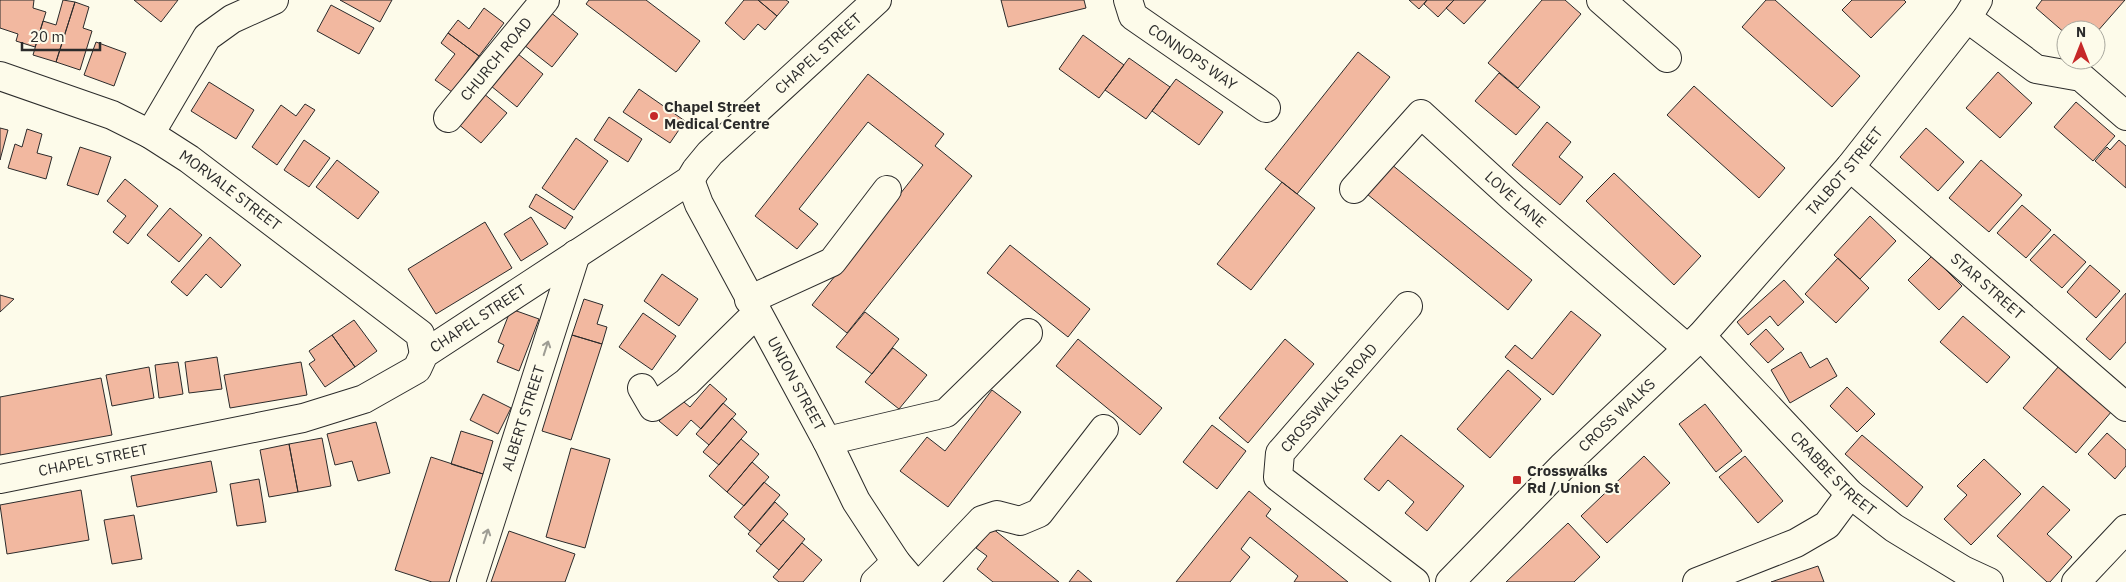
<svg xmlns="http://www.w3.org/2000/svg" width="2126" height="582" viewBox="0 0 2126 582" font-family="'IBM Plex Sans',sans-serif">
  <style>
    .building { fill: #f2b8a0; stroke: #2b2b2b }
    .lines { fill: none; stroke-linecap: round; stroke-linejoin: round }
    .minor-casing { stroke: #2b2b2b; stroke-width: 30 }
    .minor { stroke: #fdfbea; stroke-width: 28 }
    .oneway { stroke: #9e9d94 }
    .poi-dot { fill: #c62828; stroke: #fdfbea; stroke-width: 2 }
    .labels { text-anchor: middle; stroke-width: 4; stroke-linejoin: round; paint-order: stroke }
    .street-label { font-size: 15px; fill: #2b2b2b; stroke: #fdfbea }
    .poi-label { font-size: 15px; font-weight: bold; fill: #2b2b2b; stroke: #fdfbea; text-anchor: start }
  </style>
  <rect width="100%" height="100%" fill="#fdfbea"/>
  <!-- building -->
  <path class="building" d="M0 0H34L33 8 46 12 35 47 16 41 18 34 0 28Z
    M63 0 75 2 56 62 33 55 43 21 56 25Z
    M134 0H178L161 22Z
    M340 0H392L380 22Z
    M589 0H646L700 41 676 72 586 4Z
    M744 0H758L777 16 765 30 758 24 744 40 725 23Z
    M758 0H786L789 2 777 16Z
    M1001 0H1084L1086 8 1008 27Z
    M1409 0H1427L1419 9Z
    M1427 0H1454L1438 17 1424 4Z
    M1454 0H1486L1464 24 1446 8Z
    M1542 0H1565L1581 14 1518 88 1488 63Z
    M1766 0H1775L1860 76 1832 107 1742 27Z
    M1852 0H1904L1906 2 1871 38 1842 10Z
    M2042 0H2125L2096 33V30H2066V34L2036 8Z
    M75 2 89 7 83 28 92 31 80 70 56 62Z
    M331 5 374 28 359 54 317 31Z
    M484 8 504 23 479 56 448 33 458 20 469 29Z
    M550 12 578 34 552 67 524 45Z
    M448 33 479 56 452 92 435 80 455 54 441 43Z
    M1083 35 1124 65 1099 98 1059 69Z
    M96 42 126 53 114 86 84 75Z
    M1358 52 1390 77 1297 194 1265 169Z
    M518 54 543 74 517 107 491 86Z
    M1129 58 1170 87 1146 119 1105 90Z
    M1998 72 2032 103 2000 138 1966 108Z
    M1499 73 1540 107 1516 135 1475 101Z
    M868 74 944 134 935 146 972 176 847 333 812 305 923 165 868 122 799 209 818 224 797 249 755 216Z
    M1176 79 1223 112 1199 145 1152 111Z
    M209 82 254 110 236 139 191 111Z
    M1694 86 1785 168 1759 198 1667 115Z
    M639 89 685 121 670 143 623 112Z
    M483 93 507 113 481 143 457 123Z
    M2076 102 2115 136 2093 161 2054 127Z
    M305 104 315 110 277 165 252 147 281 105 296 116Z
    M609 117 642 139 628 162 594 140Z
    M1547 122 1571 142 1559 157 1583 177 1560 205 1512 165Z
    M0 128 8 130 0 160Z
    M1926 128 1964 162 1938 191 1900 157Z
    M27 129 42 134 37 153 52 157 46 179 8 168 15 144 22 147Z
    M576 138 608 161 574 210 542 188Z
    M304 140 330 158 309 187 284 170Z
    M2119 140 2126 146V188L2095 161 2107 147 2110 150Z
    M80 147 111 157 98 195 67 185Z
    M337 160 379 192 358 219 316 187Z
    M1981 160 2022 195 1989 232 1949 198Z
    M1391 164 1532 280 1508 310 1367 194Z
    M1614 173 1701 256 1674 285 1586 201Z
    M125 179 158 206 128 244 113 232 126 216 107 201Z
    M1282 182 1315 208 1251 290 1217 264Z
    M536 194 573 217 565 229 529 207Z
    M2022 205 2051 230 2026 258 1997 233Z
    M170 208 202 235 179 262 147 235Z
    M1870 216 1896 241 1860 279 1834 255Z
    M531 217 548 244 521 261 504 234Z
    M485 222 512 268 436 314 408 269Z
    M2054 234 2086 262 2062 288 2030 260Z
    M210 237 241 265 221 288 206 274 187 296 171 282Z
    M1010 245 1090 309 1068 337 987 273Z
    M1932 256 1962 286 1939 310 1908 280Z
    M1838 258 1869 288 1836 323 1805 294Z
    M2090 265 2120 291 2096 318 2067 292Z
    M662 274 698 299 679 326 644 301Z
    M1784 280 1804 302 1778 326 1770 316 1748 335 1737 322Z
    M2126 293V342L2110 360 2086 339Z
    M0 295 14 299 0 312Z
    M584 299 603 305 597 324 607 327 602 344 572 335Z
    M511 309 539 319 519 371 497 362 504 345 498 342Z
    M1571 311 1601 335 1553 395 1505 357 1515 345 1532 359Z
    M865 312 899 339 872 374 836 347Z
    M643 313 676 336 652 370 619 347Z
    M1963 316 2010 357 1987 383 1940 342Z
    M354 320 377 351 355 367 332 335Z
    M1766 329 1784 349 1768 363 1750 344Z
    M332 335 355 367 325 387 309 364 315 360 309 351Z
    M572 335 602 344 571 440 542 431Z
    M1078 339 1162 408 1140 435 1056 366Z
    M1285 339 1314 364 1248 443 1219 418Z
    M893 348 927 375 899 409 865 382Z
    M1801 352 1810 368 1827 358 1837 376 1790 403 1771 370Z
    M217 357 222 389 189 393 185 362Z
    M178 362 183 394 159 398 155 365Z
    M301 362 307 395 230 408 224 375Z
    M2059 366 2112 411 2076 453 2023 408Z
    M149 367 154 398 112 406 106 375Z
    M1508 370 1541 399 1490 458 1457 429Z
    M101 378 112 435 0 455V397Z
    M710 384 727 399 701 429 691 420 677 436 659 421 679 398 690 407Z
    M1847 387 1875 414 1857 432 1830 406Z
    M992 390 1021 412 948 507 900 471 927 437 945 451Z
    M483 394 511 408 498 434 470 420Z
    M723 403 736 414 709 445 696 434Z
    M1705 404 1742 451 1716 472 1679 424Z
    M732 418 747 432 719 465 703 452Z
    M376 422 390 473 358 481 352 461 335 465 327 434Z
    M1212 425 1246 451 1217 489 1183 462Z
    M461 431 493 441 483 474 451 464Z
    M2107 433 2126 450V466L2115 479 2088 454Z
    M1401 435 1464 486 1427 531 1405 513 1414 502 1388 480 1379 491 1364 479Z
    M1862 435 1923 487 1907 507 1845 454Z
    M322 438 331 486 298 492 289 444Z
    M741 439 759 454 727 492 709 476Z
    M289 444 298 492 269 497 260 450Z
    M571 448 610 459 585 548 546 537Z
    M1644 456 1670 483 1607 543 1581 516Z
    M1745 456 1783 501 1758 523 1719 477Z
    M431 457 483 474 449 582H432L395 570Z
    M1984 459 2021 494 1971 545 1944 519 1967 495 1957 486Z
    M211 461 217 492 137 507 131 476Z
    M752 462 769 477 744 506 727 492Z
    M259 479 266 522 237 526 230 484Z
    M764 482 780 495 750 531 734 517Z
    M2043 486 2070 510 2047 534 2072 557 2050 582H2047L1997 536Z
    M81 490 89 540 7 554 0 505Z
    M1249 491 1271 509 1266 516 1348 582H1294L1298 576 1250 537 1241 549 1250 557 1230 582H1176Z
    M775 502 788 514 761 545 748 534Z
    M134 515 142 559 112 564 104 520Z
    M783 520 805 539 779 570 756 551Z
    M1568 523 1600 557 1574 582H1506Z
    M992 528 1059 582H993L977 569 987 556 976 548Z
    M509 531 575 554 565 582H491Z
    M802 543 822 560 803 582H779L773 577Z
    M1818 566 1824 582H1771Z
    M1078 570 1092 582H1069Z"/>
  <g class="lines">
    <!-- minor casing -->
    <g class="minor-casing">
      <g id="minor">
        <path id="s1" d="M1128 0 1133 16 1266 108"/>
        <path d="M1601 0 1667 58"/>
        <path d="M1967 18 2036 69 2081 77 2126 116"/>
        <path id="s2" d="M0 76 112 115 150 134 189 159 420 334 424 354"/>
        <path id="s3" d="M448 118 545 0"/>
        <path d="M150 134 207 37 232 19 274 0"/>
        <path id="s4" d="M1850 167 2126 407"/>
        <path id="s5" d="M690 180 699 204 827 441 856 501 896 562 913 582"/>
        <path id="s6" d="M1354 189 1421 114 1513 198 1687 348"/>
        <path d="M749 300 832 262 887 190"/>
        <path d="M1408 306 1280 453 1278 477 1415 582"/>
        <path id="s7" d="M1701 336 1850 494 1894 528 1963 570 1989 582"/>
        <path d="M642 388 653 407 687 382 757 313"/>
        <path d="M827 441 946 413 1028 333"/>
        <path id="s8" d="M0 479 303 418 364 399 417 369 424 354 690 180 696 170 710 153 877 0"/>
        <path id="s9" d="M471 582 576 254"/>
        <path d="M875 582 896 562"/>
        <path d="M923 582 982 520 997 515 1020 521 1039 513 1104 429"/>
        <path id="s10" d="M1450 582 1562 467 1701 336 1850 167 1967 18 1978 0"/>
        <path d="M1697 582 1796 543 1827 525 1850 494"/>
        <path d="M2076 582 2126 529"/>
      </g>
    </g>
    <!-- minor -->
    <use href="#minor" class="minor"/>
  </g>
  <!-- one-way arrows -->
  <defs><path id="oneway-shaft" d="M-6 0H5M1.5-3L5.5 0L1.5 3" fill="none" stroke-width="1.6" stroke-linecap="round" stroke-linejoin="round" transform="scale(1.25)"/></defs>
  <g class="oneway">
    <use href="#oneway-shaft" transform="translate(546 348) rotate(-72)"/>
    <use href="#oneway-shaft" transform="translate(486 536) rotate(-72)"/>
  </g>
  <!-- markers -->
  <g class="poi-dot">
    <circle cx="654" cy="116" r="5"/>
    <rect x="1512" y="475" width="10" height="10" rx="2.5"/>
  </g>
  <g class="labels">
    <!-- street labels -->
    <g class="street-label">
      <text dy="5" stroke="none"><textPath href="#s8" startOffset="949">CHAPEL STREET</textPath></text>
      <text dy="5" stroke="none"><textPath href="#s1" startOffset="89">CONNOPS WAY</textPath></text>
      <text dy="5" stroke="none"><textPath href="#s3" startOffset="76">CHURCH ROAD</textPath></text>
      <text dy="5" stroke="none"><textPath href="#s10" startOffset="570">TALBOT STREET</textPath></text>
      <text dy="5" stroke="none"><textPath href="#s2" startOffset="259">MORVALE STREET</textPath></text>
      <text dy="5" stroke="none"><textPath href="#s6" startOffset="228">LOVE LANE</textPath></text>
      <text dy="5" stroke="none"><textPath href="#s4" startOffset="182">STAR STREET</textPath></text>
      <text dy="5" stroke="none"><textPath href="#s8" startOffset="515">CHAPEL STREET</textPath></text>
      <text dy="5" stroke="none"><textPath href="#s5" startOffset="230">UNION STREET</textPath></text>
      <text transform="translate(1329 398) rotate(-49)" y="5">CROSSWALKS ROAD</text>
      <text dy="5" stroke="none"><textPath href="#s10" startOffset="236">CROSS WALKS</textPath></text>
      <text dy="5" stroke="none"><textPath href="#s9" startOffset="172">ALBERT STREET</textPath></text>
      <text dy="5" stroke="none"><textPath href="#s8" startOffset="95">CHAPEL STREET</textPath></text>
      <text dy="5" stroke="none"><textPath href="#s7" startOffset="191">CRABBE STREET</textPath></text>
    </g>
    <!-- poi labels -->
    <g class="poi-label">
      <text x="664" y="112">Chapel Street<tspan x="664" dy="17">Medical Centre</tspan></text>
      <text x="1527" y="476">Crosswalks<tspan x="1527" dy="17">Rd / Union St</tspan></text>
    </g>
  </g>
  <!-- north arrow -->
  <g transform="translate(2081 45)"><circle r="24" fill="#fdfbea" stroke="#a9a89e"/>
  <path d="M0-4L9 19L0 12L-9 19Z" fill="#c62828"/>
  <text y="-8" font-size="14" font-weight="bold" text-anchor="middle" fill="#2b2b2b">N</text>
  </g>
  <!-- scale -->
  <path d="M22 42v8h78v-8" fill="none" stroke="#2b2b2b" stroke-width="2.5"/>
  <text x="30" y="42" font-size="15" fill="#2b2b2b" stroke="#fdfbea" stroke-width="4" paint-order="stroke">20 m</text>
</svg>
